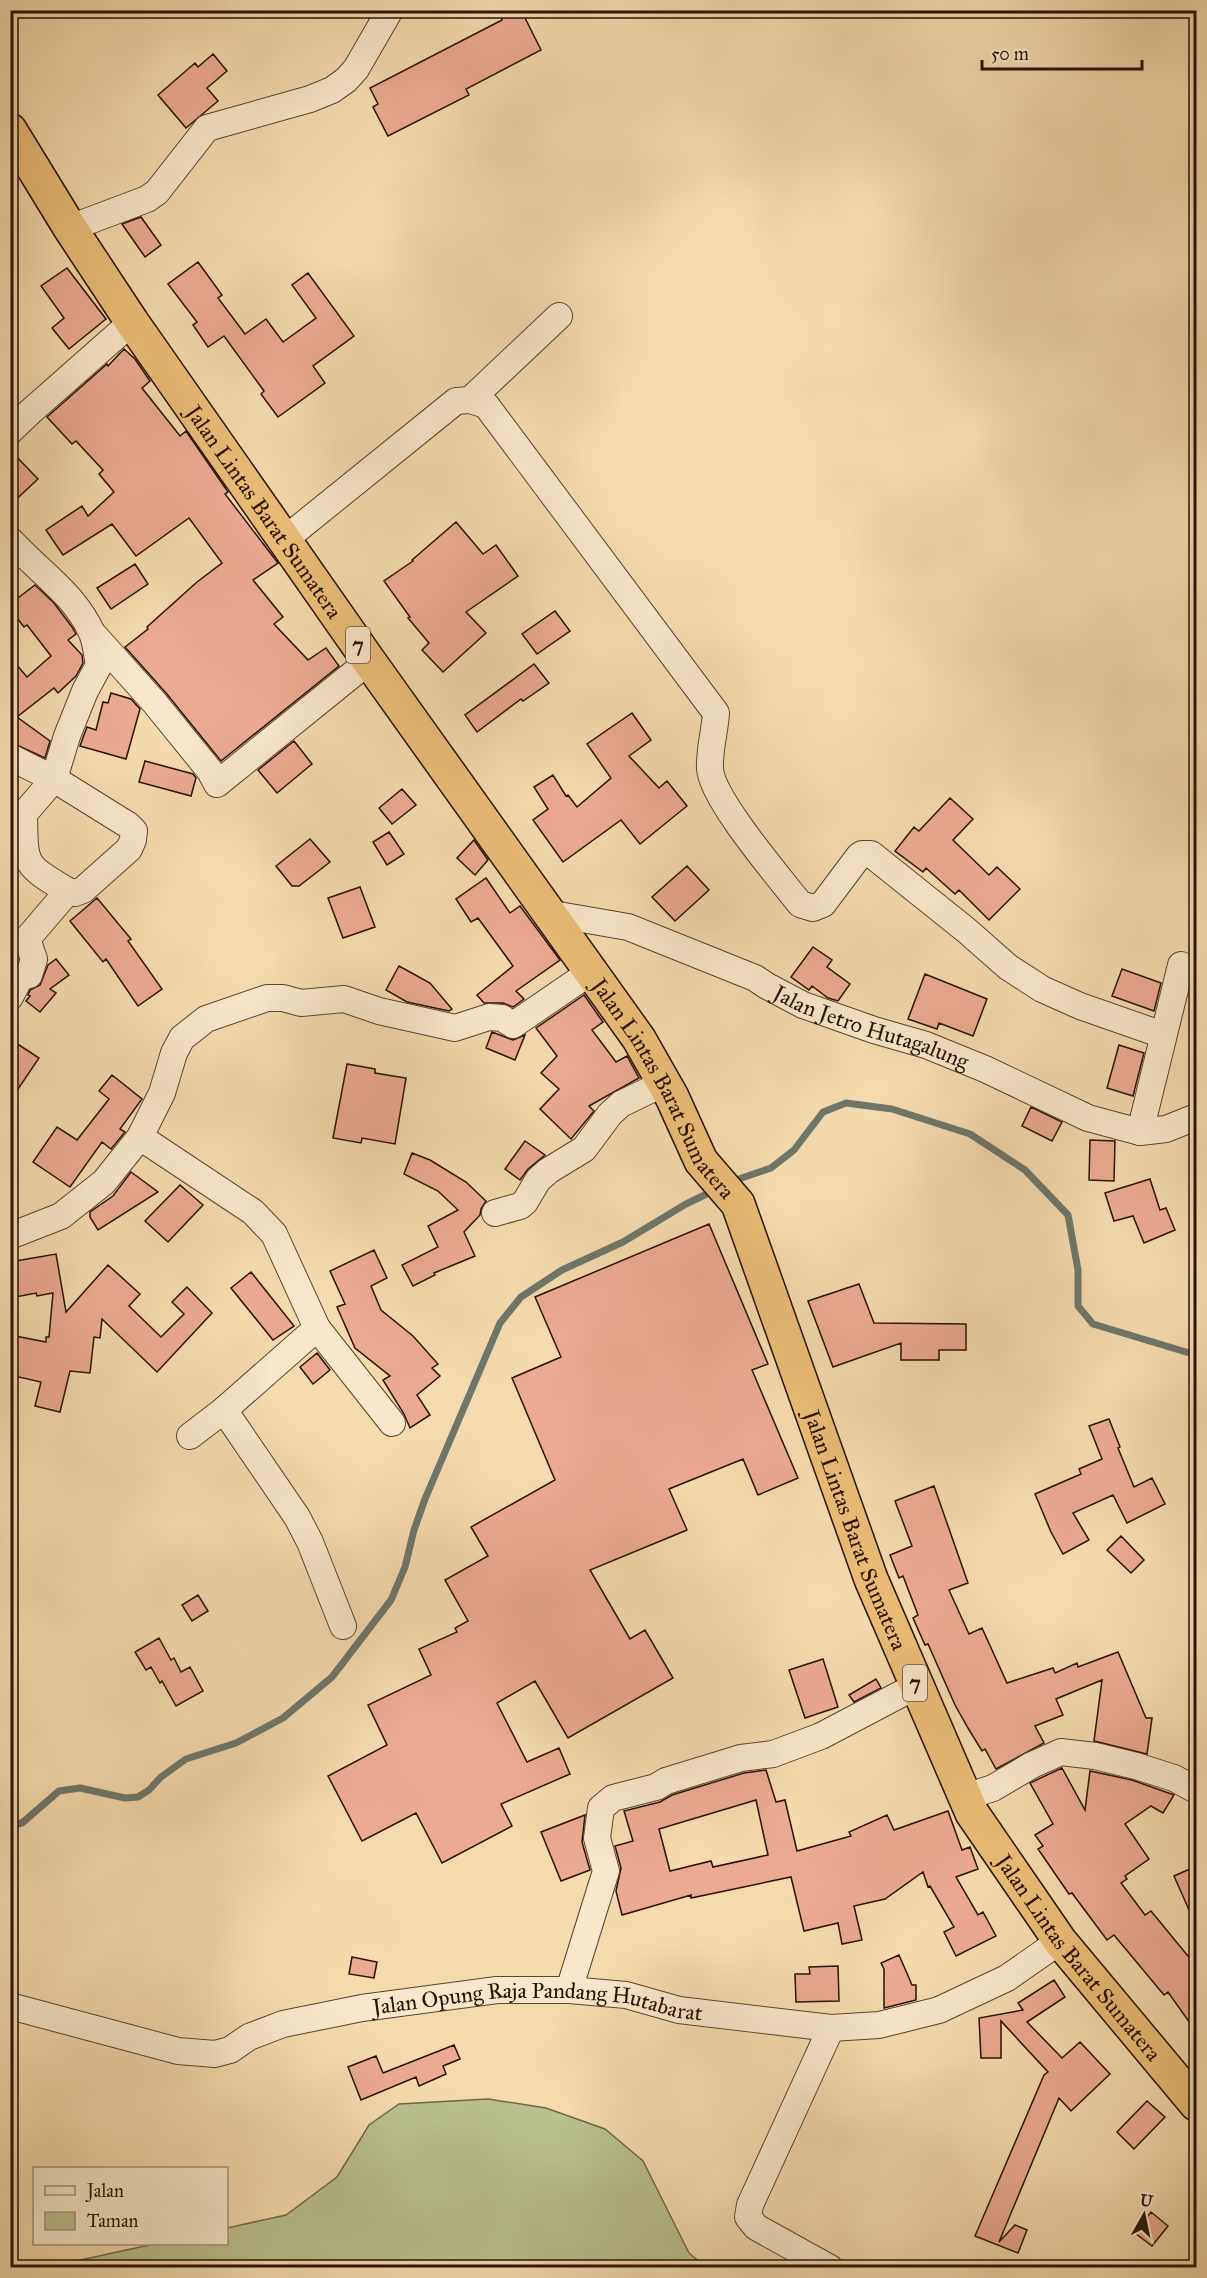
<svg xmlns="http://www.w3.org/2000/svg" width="1207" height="2278" viewBox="0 0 1207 2278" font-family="'IM FELL Great Primer',serif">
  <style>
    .green { fill: #b8c08e; stroke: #706848; stroke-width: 1.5 }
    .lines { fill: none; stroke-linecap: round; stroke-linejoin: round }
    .stream { stroke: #6e766b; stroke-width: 7 }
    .building { fill: #ecaa92; stroke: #271103; stroke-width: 1.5; fill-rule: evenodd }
    .minor-casing { stroke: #5a432e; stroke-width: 28 }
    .trunk-casing { stroke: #271103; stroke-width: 36 }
    .minor { stroke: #f8e7ca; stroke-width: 26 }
    .trunk { stroke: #eabd77; stroke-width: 33 }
    .labels { text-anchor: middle; stroke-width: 4.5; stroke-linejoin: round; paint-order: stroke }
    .shield { fill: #f8e7ca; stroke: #66513f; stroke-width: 1.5 }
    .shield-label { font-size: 21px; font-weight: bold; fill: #271103 }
    .street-label { font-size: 22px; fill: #271103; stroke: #f8e7ca }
  </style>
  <rect width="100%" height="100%" fill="#f5daae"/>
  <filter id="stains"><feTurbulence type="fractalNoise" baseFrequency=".00333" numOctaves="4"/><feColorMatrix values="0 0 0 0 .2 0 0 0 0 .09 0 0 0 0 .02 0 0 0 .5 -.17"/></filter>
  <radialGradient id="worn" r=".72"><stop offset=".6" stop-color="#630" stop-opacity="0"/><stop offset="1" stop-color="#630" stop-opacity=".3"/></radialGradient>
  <!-- green -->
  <path class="green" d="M488 2099 546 2108 605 2129 643 2161 689 2253 706 2267H65L76 2261 154 2244H226L227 2228 286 2215 337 2177 369 2125 399 2104Z"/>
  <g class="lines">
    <!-- stream -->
    <path class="stream" d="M730 1182 771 1168 794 1150 823 1112 846 1103 892 1109 970 1134 1025 1170 1068 1215 1078 1270V1306L1093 1324 1196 1355
      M10 1826 22 1823 59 1791 80 1788 125 1798 138 1797 149 1790 161 1777 186 1759 236 1743 283 1718 332 1677 391 1600 405 1567 414 1530 425 1499 500 1323 521 1297 562 1270 623 1242 686 1204 715 1190"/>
  </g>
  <!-- building -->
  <path class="building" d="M500 10H521L541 50 466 89 469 95 388 136 373 107 378 104 370 88 502 20Z
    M213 54 227 71 207 88 218 101 186 128 158 95 195 63 198 67Z
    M141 217 161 245 145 257 122 224Z
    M198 262 222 295 218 298 245 334 266 319 283 342 316 318 292 285 308 273 354 336 313 366 325 383 278 417 261 394 264 391 224 336 208 347 193 325 197 322 168 284Z
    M67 268 106 319 69 349 52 328 64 318 41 286Z
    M124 349 135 359 150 381 142 388 180 436 186 431 228 492 225 494 278 563 253 580 283 617 274 624 308 660 326 648 339 666 221 761 166 693 125 647 148 629 147 627 197 582 222 563 189 518 136 556 112 524 63 555 46 530 82 506 88 516 114 492 99 474 103 470 76 441 72 444 47 417 107 364 108 366Z
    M10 450 38 479 10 505Z
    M456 522 483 554 496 545 518 576 466 612 486 633 443 672 422 650 429 643 408 618 410 617 384 581 413 561 412 560Z
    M135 564 148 584 111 609 97 588Z
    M35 585 54 603 72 627 76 634 68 640 82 655 83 663 76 676 58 693 54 688 17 717 50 741 45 758 10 742V657L27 677 51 656 27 625 24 627 10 609V604Z
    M555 611 570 631 537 654 522 634Z
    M534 664 549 683 523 701 521 699 477 732 465 715Z
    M111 693 131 699 140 709 126 759 80 746 87 727 96 730 103 702 108 703Z
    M632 713 651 740 629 756 659 788 667 781 687 806 640 844 621 820 563 862 533 820 548 809 534 787 553 775 566 796 568 795 577 807 611 778 587 744Z
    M294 741 312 764 277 793 258 770Z
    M145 761 193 774 196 778 191 796 139 782Z
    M402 789 416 805 392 824 379 808Z
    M950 798 973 819 953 840 989 875 997 867 1020 889 989 920 959 890 955 894 926 868 923 872 895 851 914 827 919 831Z
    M389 832 404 854 387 865 373 842Z
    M310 839 330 862 299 886H292L276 866Z
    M474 840 488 860 475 875 457 858Z
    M687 866 709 890 675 921 652 897Z
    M486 878 510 913 520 906 560 960 516 991 524 999 513 1007 503 1003H484L477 995 513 966 478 918 471 922 456 899Z
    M360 887 375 927 343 938 328 898Z
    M97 898 131 939 128 941 162 989 138 1006 106 959 103 962 70 921Z
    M813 947 832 960 827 967 850 984 838 1001 828 998 812 986 809 990 791 977Z
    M56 959 69 975 50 989 56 993 40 1012 26 1001 30 996 28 995 30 990 40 985 48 965Z
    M399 966 430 983 452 1009 449 1011 407 1002 386 990Z
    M1122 969 1161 983 1154 1011 1112 996Z
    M925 974 987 999 973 1036 939 1023 937 1029 908 1019Z
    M584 995 603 1022 592 1030 616 1062 627 1056 639 1078 589 1106 594 1111 571 1139 540 1109 559 1089 541 1073 557 1056 536 1028Z
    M492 1032 513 1040 525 1035 515 1060 486 1048Z
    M10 1039 39 1058 10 1101Z
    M1119 1045 1144 1053 1133 1096 1107 1088Z
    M347 1064 375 1069V1073L406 1078 395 1144 362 1138 361 1143 333 1138Z
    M112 1075 142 1099 120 1129 125 1132 111 1149 102 1142 70 1187 33 1162 57 1127 77 1140 109 1099 99 1091Z
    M1031 1107 1062 1122 1052 1141 1022 1126Z
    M1090 1140 1115 1141 1114 1181 1089 1180Z
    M525 1141 545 1155 528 1169 520 1180 505 1169Z
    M412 1153 430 1160 466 1182 486 1201 481 1209 480 1215 464 1232 475 1256 434 1273 435 1275 413 1286 402 1265 438 1247 428 1226 458 1210 438 1191 404 1174Z
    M131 1172 158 1192 98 1230 90 1217V1212L113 1196Z
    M1150 1179 1160 1210 1166 1208 1175 1230 1144 1243 1133 1216 1114 1221 1105 1193Z
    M180 1185 203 1205 168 1242 145 1221Z
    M709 1224 768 1364 752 1370 798 1478 758 1495 743 1459 669 1489 687 1530 590 1570 630 1639 645 1630 673 1678 568 1738 535 1681 497 1703 527 1762 559 1748 570 1774 501 1804 512 1826 442 1863 416 1813 362 1841 328 1776 387 1745 368 1705 431 1675 419 1649 457 1632 455 1628 468 1621 445 1580 488 1556 471 1527 555 1480 512 1378 561 1357 535 1297Z
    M374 1250 387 1278 371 1286 381 1310 413 1336 438 1364 432 1368 440 1376 417 1395 430 1415 410 1428 404 1414 383 1380 390 1376 355 1348 337 1307 345 1304 330 1271Z
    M56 1254 66 1312 108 1265 140 1294 129 1306 161 1337 184 1314 172 1302 187 1287 212 1313 157 1372 102 1319 100 1338 94 1337 90 1373 70 1371 60 1412 35 1406 41 1382 10 1375V1335L46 1342V1337H49L53 1293 37 1296 36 1293 10 1298V1262Z
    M251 1272 294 1326 273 1340 231 1288Z
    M859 1284 874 1323 966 1324V1350H939V1360H901V1343L833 1367 808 1301Z
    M317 1353 330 1370 313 1384 300 1367Z
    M1109 1419 1120 1447 1118 1448 1134 1487 1152 1478 1165 1504 1127 1523 1113 1495 1073 1513 1089 1540 1063 1554 1051 1532 1035 1494 1081 1474 1079 1469 1102 1459 1089 1426Z
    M934 1486 968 1583 949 1590 969 1634 982 1628 1007 1683 1053 1668 1055 1673 1077 1663 1078 1667 1118 1652 1146 1718H1152L1147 1754 1094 1741 1102 1680 1056 1699 1063 1715 1035 1726 1044 1743 996 1769 985 1749 982 1751 968 1728 955 1705 928 1644 925 1645 913 1618 918 1615 903 1576 899 1578 890 1555 912 1546 895 1501Z
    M1121 1536 1144 1560 1131 1573 1107 1550Z
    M198 1595 208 1611 192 1621 182 1605Z
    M159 1638 171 1660 174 1658 181 1672 190 1667 203 1691 176 1706 162 1681 160 1683 151 1667 146 1670 135 1652Z
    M823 1659 838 1707 805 1718 789 1670Z
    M876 1679 881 1688 854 1702 849 1695Z
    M1062 1768 1085 1810 1090 1771 1132 1780 1174 1795 1163 1813 1151 1806 1125 1824 1149 1859 1125 1876 1127 1879 1121 1883 1145 1915 1151 1911 1197 1967V2033L1168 1992 1164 1995 1114 1935 1107 1940 1072 1893 1069 1894 1038 1849 1043 1846 1035 1835 1053 1824 1030 1783Z
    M766 1770 776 1802 785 1800 797 1851 851 1836 849 1832 887 1815 894 1830 948 1811 962 1850 970 1847 978 1869 956 1877 978 1915 983 1912 996 1936 956 1956 944 1932 954 1927 930 1886 928 1887 923 1872 885 1899 854 1906 862 1940 842 1944 838 1923 804 1931 791 1877 691 1898V1895L622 1915 616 1891 621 1868 615 1846 633 1841 624 1811 660 1802 672 1795 744 1773ZM756 1800 768 1855 713 1867 711 1861 670 1871 659 1829Z
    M585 1815 582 1842 590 1870 561 1881 541 1832Z
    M1197 1866V1928L1174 1876Z
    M899 1955 912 1985H916V2000L884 2008V1969L881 1963Z
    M352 1957 377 1962 374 1978 349 1974Z
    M838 1966 839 2001 796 2002 795 1974H810L809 1967Z
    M1054 1980 1065 1997 1027 2022 1062 2058 1080 2042 1110 2074 1071 2111 1059 2098 999 2242 1015 2225 1027 2230 1018 2253 975 2236 1044 2075 1048 2072 1001 2021V2058H981L979 2018 1023 2010 1018 2003Z
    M454 2045 460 2059 443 2066 446 2074 419 2086 416 2077 361 2100 348 2067 376 2056 383 2073Z
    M1147 2101 1165 2117 1134 2149 1117 2132Z
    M1151 2212 1168 2226 1152 2246 1135 2233Z"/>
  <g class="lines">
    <!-- minor casing -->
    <g class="minor-casing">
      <g id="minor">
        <path d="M70 228 147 199 157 192 207 128 310 99 332 90 346 80 356 69 390 10"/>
        <path d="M470 400 559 316"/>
        <path d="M10 431 30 412 132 322"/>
        <path d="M10 540C39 572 74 593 92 633 96 643 97 655 99 665L85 691 67 736 54 779 24 814C25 866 23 864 68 891L27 939 34 959 29 975 20 978 10 997"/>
        <path d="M284 540 456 401 470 400 486 405 716 713C715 731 709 750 710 769 712 799 779 877 800 904L813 908 823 904 859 856 862 854H871L966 930 1008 967 1042 989 1080 1006 1163 1035"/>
        <path d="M94 635 154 702 210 771 217 784 369 661"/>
        <path d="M10 757 54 779 128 825 134 831 133 840 129 849 83 890 75 893 68 891"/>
        <path id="s1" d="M547 913 628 927 755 978 767 986 803 1005 874 1030 926 1045 985 1069 1088 1118 1140 1132 1166 1129 1196 1117"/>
        <path d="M1140 1132 1181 965"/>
        <path d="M140 1137 253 1212 274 1234 317 1328 392 1423"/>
        <path d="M495 1213 520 1206 525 1202 538 1180 548 1171 584 1149 610 1114 621 1104 664 1083"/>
        <path d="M10 1236 61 1216 104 1182 140 1137 162 1093 174 1053 182 1038 206 1019 267 998H283L301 1003 344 999 379 1011 455 1028 489 1017 502 1018 513 1025 592 971"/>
        <path d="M224 1410 297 1517 310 1542 343 1626"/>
        <path d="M190 1436 224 1410 317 1328"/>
        <path d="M965 1797 993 1788 1032 1765 1061 1752 1095 1756 1136 1766 1174 1778 1196 1790"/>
        <path d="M569 1990 606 1871 597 1838 601 1808 613 1798 656 1787 666 1781 741 1758 773 1754 821 1736 916 1686"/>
        <path id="s2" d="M10 2006 178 2051 215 2054 230 2050 249 2037 283 2024 362 2008 497 1990H569L626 1995 679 2010 831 2028 879 2025 939 2010 1007 1978 1060 1941"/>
        <path d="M830 2268 756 2227 748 2217 750 2205 831 2028"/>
      </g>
    </g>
    <!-- trunk casing -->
    <g class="trunk-casing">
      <g id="trunk">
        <path id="s3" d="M10 130 70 228 132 322 369 661 639 1039 672 1097 701 1161 738 1204 871 1579 972 1813 1060 1941 1196 2104"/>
      </g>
    </g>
    <!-- minor -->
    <use href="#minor" class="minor"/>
    <!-- trunk -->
    <use href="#trunk" class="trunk"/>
  </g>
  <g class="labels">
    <!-- shield labels -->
    <g class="shield">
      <rect x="346" y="627" width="24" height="36" rx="4.5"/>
      <rect x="903" y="1665" width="24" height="36" rx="4.5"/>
    </g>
    <g class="shield-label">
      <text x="358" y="652">7</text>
      <text x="915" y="1690">7</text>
    </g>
    <!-- street labels -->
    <g class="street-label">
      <text dy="8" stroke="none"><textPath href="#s3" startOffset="459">Jalan Lintas Barat Sumatera</textPath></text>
      <text dy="8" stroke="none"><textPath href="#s1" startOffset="346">Jalan Jetro Hutagalung</textPath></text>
      <text dy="8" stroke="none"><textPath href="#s3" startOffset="1161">Jalan Lintas Barat Sumatera</textPath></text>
      <text dy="8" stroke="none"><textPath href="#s3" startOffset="1646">Jalan Lintas Barat Sumatera</textPath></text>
      <text dy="8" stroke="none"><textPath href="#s3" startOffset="2132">Jalan Lintas Barat Sumatera</textPath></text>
      <text dy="8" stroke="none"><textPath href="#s2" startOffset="544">Jalan Opung Raja Pandang Hutabarat</textPath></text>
    </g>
  </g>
  <!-- margin -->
  <rect width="1207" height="2278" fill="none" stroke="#f5daae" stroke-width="36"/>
  <rect x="12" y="12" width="1183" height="2254" fill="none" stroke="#271103" stroke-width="3"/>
  <rect x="18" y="18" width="1171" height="2242" fill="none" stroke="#271103" stroke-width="1.5"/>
  <!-- legend -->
  <rect x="33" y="2167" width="195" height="78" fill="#f8e7ca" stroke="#a4917a" stroke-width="1.5"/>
  <rect x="45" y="2186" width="30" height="9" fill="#f8e7ca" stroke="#a4917a" stroke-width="1.5"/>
  <text x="87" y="2197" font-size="18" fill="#271103">Jalan</text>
  <rect x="45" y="2212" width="30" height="18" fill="#b8c08e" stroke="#a4917a" stroke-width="1.5"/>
  <text x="87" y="2227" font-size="18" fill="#271103">Taman</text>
  <!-- north arrow -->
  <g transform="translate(1144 2215) rotate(9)" stroke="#f8e7ca" stroke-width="4.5" paint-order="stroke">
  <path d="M0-4.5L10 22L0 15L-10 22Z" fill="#271103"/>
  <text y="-9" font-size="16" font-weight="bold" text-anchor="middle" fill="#271103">U</text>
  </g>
  <!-- scale -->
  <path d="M982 60v9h160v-9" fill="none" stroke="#271103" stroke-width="3"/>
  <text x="991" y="60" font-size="18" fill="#271103" stroke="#f8e7ca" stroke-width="4.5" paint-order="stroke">50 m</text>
  <rect width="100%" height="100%" filter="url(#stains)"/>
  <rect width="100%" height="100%" fill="url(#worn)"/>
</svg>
